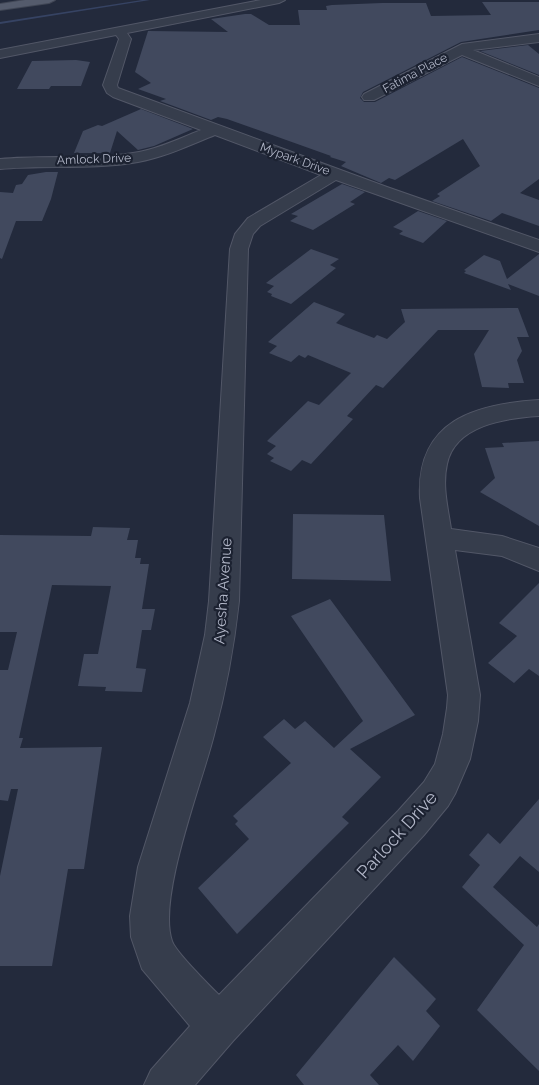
<svg xmlns="http://www.w3.org/2000/svg" width="539" height="1085" viewBox="0 0 539 1085" font-family="Raleway,sans-serif">
  <style>
    .lines { fill: none; stroke-linecap: round; stroke-linejoin: round }
    .stream { fill: #364363; fill-rule: evenodd }
    .building { fill: #41495e }
    .minor-casing { stroke: #525767; stroke-width: 2 }
    .major-casing { stroke: #404655; stroke-width: 2 }
    .minor { fill: #363d4c; fill-rule: evenodd }
    .major { fill: #545b6c; fill-rule: evenodd }
    .labels { text-anchor: middle; stroke-width: 4.5; stroke-linejoin: round; paint-order: stroke }
    .far-street-label { font-size: 12px; fill: #b2b7c8; stroke: #1c2231 }
    .street-label { font-size: 15px; fill: #b2b7c8; stroke: #1c2231 }
    .near-street-label { font-size: 18px; fill: #b2b7c8; stroke: #1c2231 }
  </style>
  <rect width="100%" height="100%" fill="#232a3c"/>
  <g class="lines">
    <!-- stream -->
    <path class="stream" d="M142 0H150L0 24V22Z"/>
  </g>
  <!-- building -->
  <path class="building" d="M482 2H539V30L461 42 363 92 360 98 364 102H375L462 57 539 88V179L520 193 539 200V226L502 213 491 221 432 201 440 196 437 194 480 166 463 139 395 180 389 178 381 183 341 166 346 162 330 157 331 156 227 119 218 117 211 120 160 101 166 99 138 89 151 83 135 72 148 31 228 32 211 19 245 14H251L269 25H300L298 10H327L326 6 332 5 382 3H426L431 16 491 15Z
    M528 45 539 54V75L480 51Z
    M76 60 90 62 81 86H51L49 89H17L32 61Z
    M141 109 193 129 154 146 138 150 117 131 110 153H74L83 131 98 125 102 126Z
    M46 172H58L51 199 42 221H16L2 259 0 258V192L13 193 16 185 22 184 28 175Z
    M342 184 365 192 350 202 355 204 313 230 290 221 298 216 291 214Z
    M418 211 447 221 423 243 399 234 403 231 393 227Z
    M311 249 339 259 330 265 336 268 291 304 271 296 272 294 267 292 274 286 266 283Z
    M539 254V296L508 284 511 290 464 273 466 271 464 270 484 255 500 261 507 279Z
    M314 302 345 314 336 323 374 338 377 335 387 339 405 322 401 309 518 308 529 337H517L522 351 517 360 524 383H508L509 388 482 387 474 354 489 330H438L383 388 376 385 347 416 353 419 311 464 302 460 291 471 270 461 274 458 267 454 276 446 267 441 308 401 319 405 351 373 308 355 305 358 299 355 291 362 269 353 277 346 268 342Z
    M539 441V526L480 492 495 478 485 448 504 447 502 443Z
    M293 514 384 515 391 581 292 579Z
    M93 527 130 528 127 540H138L135 558H141L140 564H149L142 609H155L151 630H142L136 668 146 669 142 692 105 691 106 687 78 686 84 654H98L111 586 52 585 19 738H23L20 748 102 747 84 869H68L52 966H0V876L18 789H11L8 801 0 800V670H8L17 632H0V535L91 536Z
    M539 583V676L529 669 514 683 488 663 517 636 499 623Z
    M330 599 415 715 350 749 381 777 342 817 349 823 237 934 198 888 249 839 235 824 238 821 233 816 291 763 263 737 284 719 295 729 305 721 334 748 363 721 291 616Z
    M539 799V872L520 856 493 887 537 927 539 924V1071L477 1010 524 945 462 887 480 865 469 855 488 833 500 844Z
    M394 957 436 999 426 1011 440 1026 413 1061 398 1045 370 1075 379 1085H304L296 1075Z"/>
  <g class="lines">
    <!-- minor casing -->
    <g class="minor-casing">
      <path id="minor" d="M261 0H285L279 3 127 33 131 39 117 85 118 88 387 187 539 240V252L336 180 260 226 253 234 248 249 239 601C234 647 226 691 214 735 202 783 157 898 172 941 175 951 209 985 219 995L398 811 424 782 435 764 443 734 447 708 448 695 420 498C416 421 474 404 539 400V416C506 418 455 425 447 464 442 486 448 508 451 529L502 536 539 548V571L502 556 455 550 480 695 478 721 470 759 455 794 448 806 424 835 233 1041 195 1085H144L151 1070 190 1026 142 969 131 937 130 916 138 867 190 703 205 635 209 601 230 249 235 234 248 218 321 175 215 135C190 145 165 157 138 162 93 170 46 165 0 169V159C46 155 94 160 139 152 160 148 181 138 201 130L113 97 107 93 103 85 119 39 116 35 0 58V50Z
        M539 34V42L473 50 539 77V86L462 55 374 100H364L362 97 364 94 462 44Z"/>
    </g>
    <!-- major casing -->
    <g class="major-casing">
      <path id="major" d="M25 0H55L49 3 0 10V4Z"/>
    </g>
    <!-- minor -->
    <use href="#minor" class="minor"/>
    <!-- major -->
    <use href="#major" class="major"/>
  </g>
  <g class="labels">
    <!-- far-street labels -->
    <g class="far-street-label">
      <text transform="translate(415 73) rotate(-28)" y="4">Fatima Place</text>
      <text transform="translate(94 159) rotate(-2)" y="4">Amlock Drive</text>
      <text transform="translate(295 159) rotate(20)" y="4">Mypark Drive</text>
    </g>
    <!-- street labels -->
    <g class="street-label">
      <text transform="translate(223 591) rotate(-86)" y="5">Ayesha Avenue</text>
    </g>
    <!-- near-street labels -->
    <g class="near-street-label">
      <text transform="translate(397 835) rotate(-48)" y="6">Parlock Drive</text>
    </g>
  </g>
</svg>
